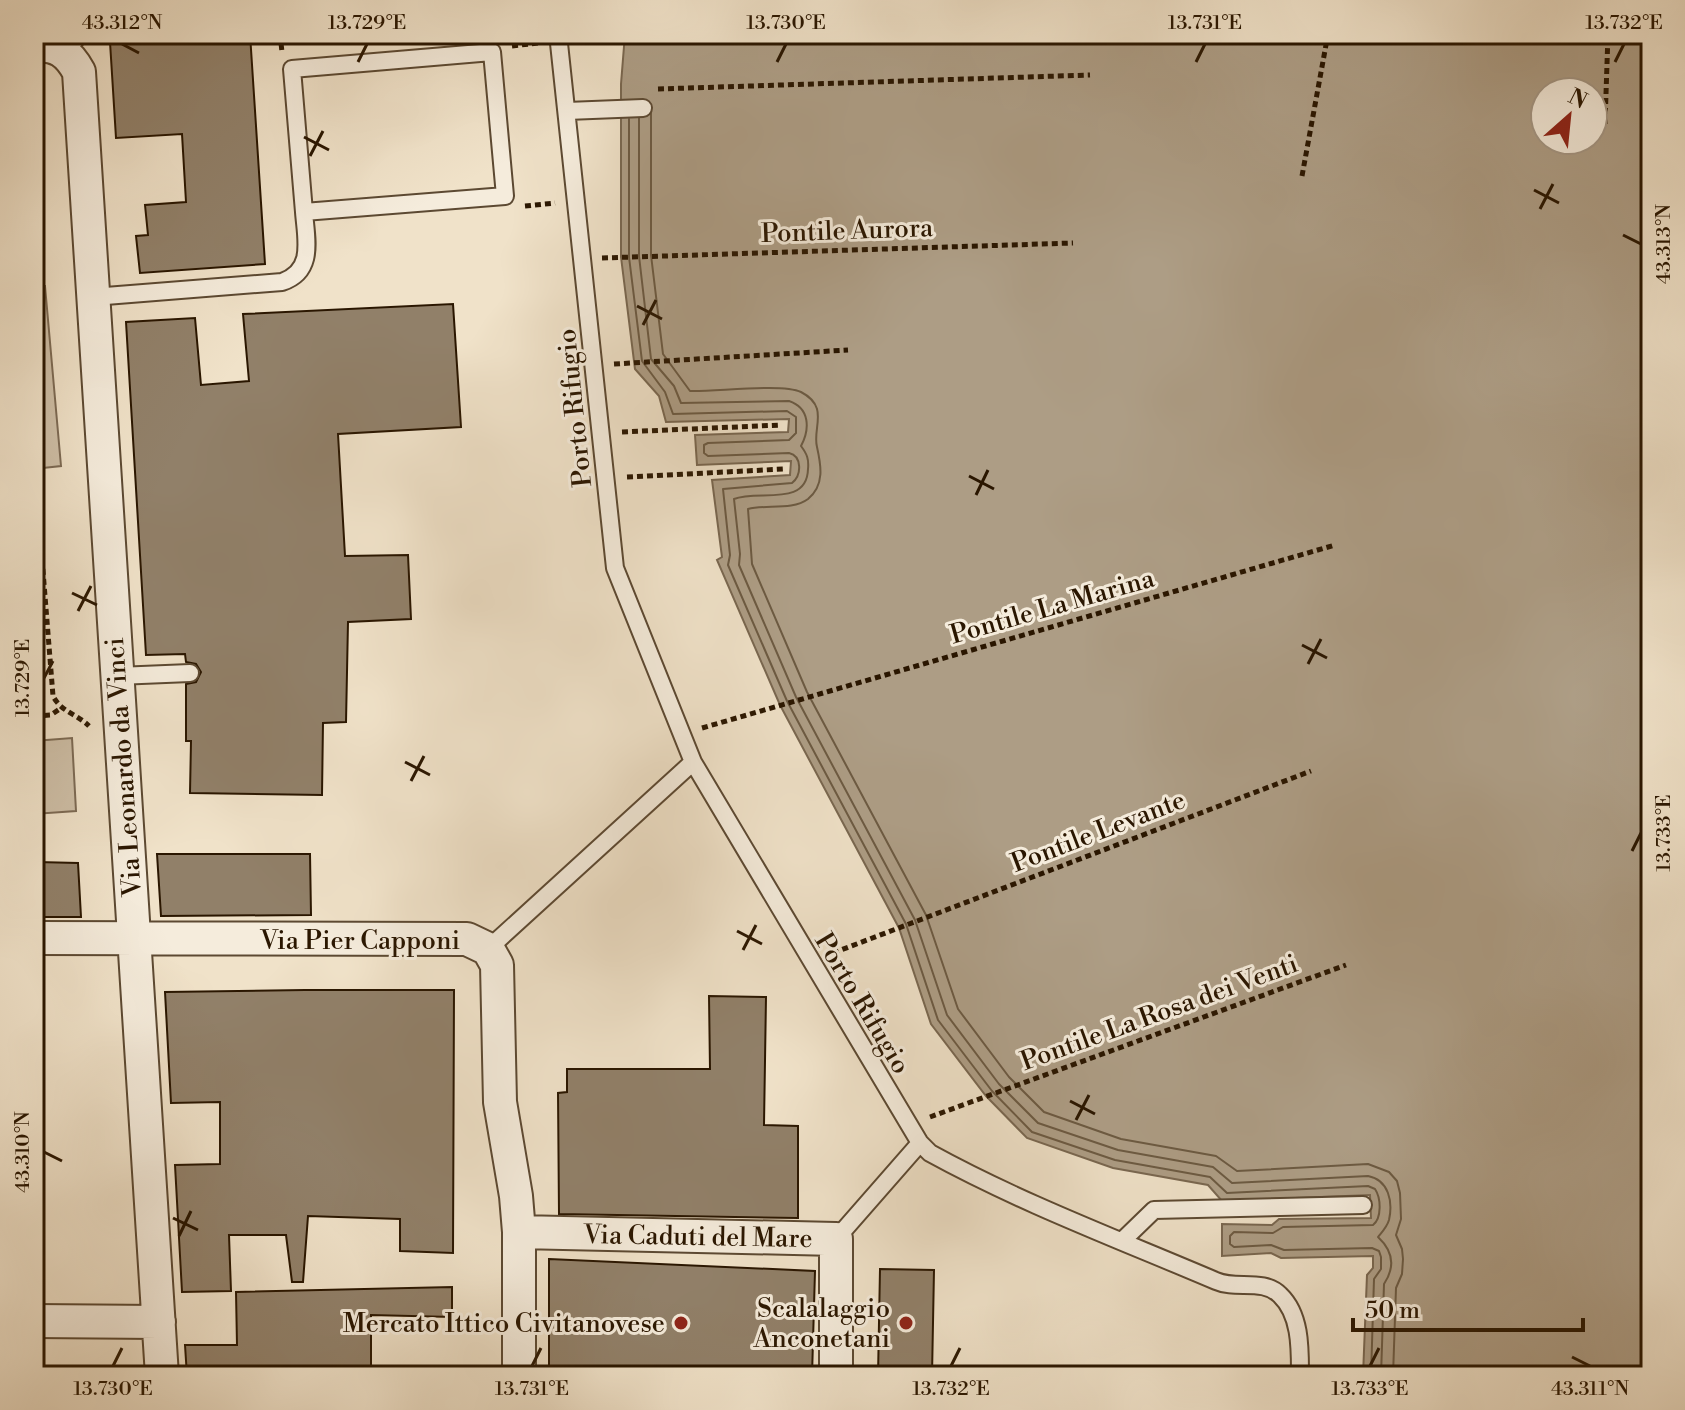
<svg xmlns="http://www.w3.org/2000/svg" width="1685" height="1410" viewBox="0 0 1685 1410" font-family="'Libre Bodoni',serif">
  <style>
    .green { fill: #cebfa7; stroke: #7c6a54; stroke-width: 2 }
    .water { fill: #ad9d85; stroke: #796750; stroke-width: 2; fill-rule: evenodd }
    .lines { fill: none; stroke-linecap: round; stroke-linejoin: round }
    .shore { stroke: #6c5a42; stroke-width: 2 }
    .building { fill: #918069; stroke: #2a1600; stroke-width: 2 }
    .service-casing { stroke: #5c4932; stroke-width: 20 }
    .minor-casing { stroke: #5c4932; stroke-width: 36 }
    .path { stroke: #2a1600; stroke-width: 5; stroke-dasharray: 6 4; stroke-linecap: butt }
    .service { stroke: #f5ecdc; stroke-width: 16 }
    .minor { stroke: #f5ecdc; stroke-width: 32 }
    .ticks { fill: none; stroke: #2a1600; stroke-width: 3 }
    .poi-dot { fill: #8f2418; stroke: #f5ecdc; stroke-width: 3 }
    .labels { text-anchor: middle; stroke-width: 6; stroke-linejoin: round; paint-order: stroke }
    .street-label { font-size: 26px; fill: #2a1600; stroke: #f5ecdc }
    .poi-label { font-size: 26px; fill: #2a1600; stroke: #f5ecdc; text-anchor: end }
    .neatline { fill: none; stroke: #2a1600; stroke-width: 3 }
    .ticks-label { font-size: 20px; text-anchor: middle; fill: #2a1600 }
  </style>
  <rect width="100%" height="100%" fill="#f0e2c9"/>
  <filter id="stains"><feTurbulence type="fractalNoise" baseFrequency=".0025" numOctaves="4"/><feColorMatrix values="0 0 0 0 .2 0 0 0 0 .09 0 0 0 0 .02 0 0 0 .5 -.17"/></filter>
  <radialGradient id="worn" r=".72"><stop offset=".6" stop-color="#630" stop-opacity="0"/><stop offset="1" stop-color="#630" stop-opacity=".3"/></radialGradient>
  <!-- green -->
  <path class="green" d="M45 286 61 466 34 469V287Z
    M72 738 76 811 34 814V741Z"/>
  <!-- water -->
  <path class="water" d="M625 34H1651V1376H1363L1367 1275 1373 1268V1256L1281 1258 1271 1253 1222 1256V1224L1272 1225 1279 1219 1371 1218 1370 1195 1222 1201 1208 1185 1113 1168 1027 1138 986 1096 931 1024 899 928 780 705 717 560 722 557 712 480 790 475 791 461 697 465 695 435 788 432 789 419 666 422 659 396 635 369 621 257V84ZM1545 92H1593V140H1545Z"/>
  <g class="lines">
    <!-- shore -->
    <path class="shore" d="M651 113V255L663 354 690 391C715 392 782 383 801 392 830 407 812 428 817 447 821 465 825 485 808 499 792 511 766 504 748 509L752 564 807 692 926 915 958 1009 1009 1077 1044 1112 1121 1139 1216 1156 1237 1171 1368 1164 1389 1172 1397 1181 1400 1193 1401 1219 1396 1235 1402 1249 1403 1259 1402 1274 1396 1288 1393 1376
      M639 118V256L651 359 674 386 681 403 789 401C810 408 810 429 801 446 807 454 809 459 808 469 807 508 757 489 734 499L740 554 739 565 796 697 915 920 947 1015 999 1084 1038 1123 1118 1150 1213 1167 1232 1183 1368 1176C1389 1180 1393 1202 1389 1220 1387 1227 1382 1232 1378 1237 1392 1250 1396 1266 1384 1284L1381 1376
      M629 119V257L642 361 665 392 673 414 787 411 796 417V433L789 440 708 443 704 445V453L708 456 789 453C802 456 802 475 792 483L723 489 730 555 728 565 787 701 906 924 938 1020 992 1091 1032 1132 1115 1160 1210 1177 1227 1193 1368 1186 1375 1189C1381 1198 1382 1218 1373 1225L1283 1227 1273 1233 1234 1232 1230 1236V1244L1234 1247 1271 1245 1284 1250 1372 1248 1379 1251 1381 1257V1269L1374 1279 1371 1376"/>
  </g>
  <!-- building -->
  <path class="building" d="M216 34H250L265 264 140 273 136 236 148 235 145 205 186 202 182 134 116 138 110 42Z
    M453 304 461 427 338 434 345 556 408 555 411 619 348 622 346 722 323 723 322 795 190 793 191 741H186V684L196 682 201 672 196 664 186 662 185 654 146 655 126 322 195 318 201 385 249 381 243 314Z
    M157 854H310L311 915 161 916Z
    M37 862 78 863 81 917H40Z
    M305 990H454L453 1253 400 1251V1219L308 1216 303 1282H292L286 1235H229L231 1291 182 1292 175 1165 220 1164V1102L171 1103 165 992Z
    M709 996 766 997 764 1125 798 1126V1218L559 1214 558 1093 567 1092V1069H710Z
    M549 1259 815 1271 812 1376H549Z
    M880 1269 934 1270 932 1376H878Z
    M452 1287V1317L371 1315V1376H187L185 1345H237L236 1292Z"/>
  <g class="lines">
    <!-- service casing -->
    <g class="service-casing">
      <path id="service" d="M558 34 615 568 693 762 920 1143 930 1153C1021 1203 1120 1240 1216 1281 1236 1290 1263 1278 1280 1295 1301 1315 1300 1349 1300 1376
        M65 52 80 34
        M492 52 505 196 304 212 292 69Z
        M567 111 643 108
        M93 297 282 282C315 271 306 239 304 212
        M117 676 190 673
        M488 949 693 762
        M836 1239 920 1143
        M1122 1241 1154 1210 1363 1205"/>
    </g>
    <!-- minor casing -->
    <g class="minor-casing">
      <path id="minor" d="M34 46C56 43 69 53 79 72L162 1376
        M34 938 467 939 488 949 497 965 500 1102 516 1196 519 1232V1376
        M519 1232 836 1239V1376
        M34 1321 159 1322"/>
    </g>
    <!-- path -->
    <path class="path" d="M280 34 282 52
      M512 46 538 43
      M658 89 1090 75
      M1605 124 1608 34
      M1302 176 1328 34
      M525 206 555 203
      M602 258 1073 243
      M614 364 848 350
      M622 432 781 425
      M627 477 784 469
      M34 490 37 496 53 696C61 712 77 714 89 726
      M34 716 51 715 61 708
      M702 728 1335 545
      M833 953 1311 771
      M930 1117 1346 965"/>
    <!-- service -->
    <use href="#service" class="service"/>
    <!-- minor -->
    <use href="#minor" class="minor"/>
  </g>
  <!-- ticks -->
  <path class="ticks" d="M122 44 139 53M358 62 367 44M777 62 786 44M1196 62 1205 44M1615 62 1624 44M304 137 329 150M310 156 323 131M1534 190 1559 203M1540 209 1553 184M1623 235 1641 244M637 306 662 319M643 325 656 300M969 476 994 489M976 495 988 470M72 593 97 605M78 611 91 586M1302 645 1327 658M1308 664 1321 639M44 678 53 661M405 762 430 775M411 781 424 756M1632 851 1641 833M737 931 762 944M743 950 756 925M1070 1101 1095 1114M1076 1120 1089 1095M44 1152 62 1161M173 1218 198 1230M179 1236 191 1211M1572 1357 1590 1366M113 1366 122 1348M532 1366 541 1348M951 1366 960 1348M1370 1366 1379 1348"/>
  <!-- markers -->
  <g class="poi-dot">
    <circle cx="681" cy="1323" r="8"/>
    <circle cx="906" cy="1323" r="8"/>
  </g>
  <g class="labels">
    <!-- street labels -->
    <g class="street-label">
      <text transform="translate(847 230) rotate(-2)" y="9">Pontile Aurora</text>
      <text transform="translate(574 408) rotate(-96)" y="9">Porto Rifugio</text>
      <text transform="translate(1052 606) rotate(-16)" y="9">Pontile La Marina</text>
      <text transform="translate(123 767) rotate(-94)" y="9">Via Leonardo da Vinci</text>
      <text transform="translate(1098 831) rotate(-21)" y="9">Pontile Levante</text>
      <text x="360" y="949">Via Pier Capponi</text>
      <text transform="translate(863 1003) rotate(59)" y="9">Porto Rifugio</text>
      <text transform="translate(1159 1012) rotate(-20)" y="9">Pontile La Rosa dei Venti</text>
      <text transform="translate(698 1236) rotate(1)" y="9">Via Caduti del Mare</text>
    </g>
    <!-- poi labels -->
    <g class="poi-label">
      <text x="890" y="1317">Scalalaggio<tspan x="890" dy="30">Anconetani</tspan></text>
      <text x="665" y="1332">Mercato Ittico Civitanovese</text>
    </g>
  </g>
  <!-- margin -->
  <rect width="1685" height="1410" fill="none" stroke="#f0e2c9" stroke-width="88"/>
  <!-- north arrow -->
  <g transform="translate(1569 116) rotate(27)"><circle r="38" fill="#f5ecdc" stroke="#a49684" stroke-width="2"/>
  <path d="M0-6L14 30L0 20L-14 30Z" fill="#8f2418"/>
  <text y="-12" font-size="22" font-weight="bold" text-anchor="middle" fill="#2a1600">N</text>
  </g>
  <!-- scale -->
  <path d="M1353 1318v12h230v-12" fill="none" stroke="#2a1600" stroke-width="4"/>
  <text x="1365" y="1318" font-size="24" fill="#2a1600" stroke="#f5ecdc" stroke-width="6" paint-order="stroke">50 m</text>
  <rect x="44" y="44" width="1597" height="1322" class="neatline"/>
  <g class="ticks-label">
    <text x="122" y="29">43.312°N</text>
    <text x="367" y="29">13.729°E</text>
    <text x="786" y="29">13.730°E</text>
    <text x="1205" y="29">13.731°E</text>
    <text x="1624" y="29">13.732°E</text>
    <text transform="translate(1663 244) rotate(-90)" y="7">43.313°N</text>
    <text transform="translate(22 678) rotate(-90)" y="7">13.729°E</text>
    <text transform="translate(1663 833) rotate(-90)" y="7">13.733°E</text>
    <text transform="translate(22 1152) rotate(-90)" y="7">43.310°N</text>
    <text x="113" y="1395">13.730°E</text>
    <text x="532" y="1395">13.731°E</text>
    <text x="951" y="1395">13.732°E</text>
    <text x="1370" y="1395">13.733°E</text>
    <text x="1590" y="1395">43.311°N</text>
  </g>
  <rect width="100%" height="100%" filter="url(#stains)"/>
  <rect width="100%" height="100%" fill="url(#worn)"/>
</svg>
